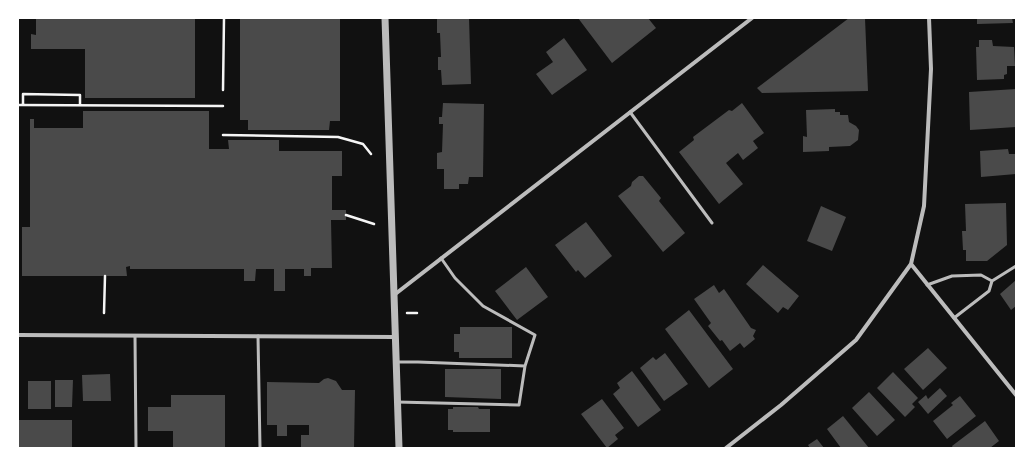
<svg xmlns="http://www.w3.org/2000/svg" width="1034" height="466" viewBox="0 0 1034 466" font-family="Literata,serif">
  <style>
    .building { fill: #4a4a4a }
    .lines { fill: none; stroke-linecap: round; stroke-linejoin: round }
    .path { stroke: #f5f5f5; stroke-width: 2.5 }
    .service { stroke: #bcbcbc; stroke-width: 3 }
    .minor { stroke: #bcbcbc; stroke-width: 4 }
    .tertiary { stroke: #bcbcbc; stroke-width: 7 }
  </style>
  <rect width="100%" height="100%" fill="#111"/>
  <!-- building -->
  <path class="building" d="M36 18H195V98H85V49H31V34L36 35Z
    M240 18H340V121H330L329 130H248V120H240Z
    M437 18H469L471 84 442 85 441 70H438V57H441L440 33H437Z
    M578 18H648L656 28 612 63Z
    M849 18H865L868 91 762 93 757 88Z
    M977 18H1012L1013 23 977 24Z
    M564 38 587 70 552 95 536 74 553 62 546 52Z
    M979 40H992L993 46 1014 47 1015 66H1007V74L1004 75V79L977 80 976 47H979Z
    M1016 89V127L970 130 969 92Z
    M443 103 484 104 483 177H469L468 184H459V189H444V169H437V153L442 152 443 124H439V117H442Z
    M742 103 764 133 753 141 758 148 743 160 738 153 726 163 743 184 719 204 679 152 694 140 693 137 729 110 732 111Z
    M835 109V112H840V115H848L849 122 856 126 859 130 858 140 850 146 829 147V151L803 152V136L807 137 806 110Z
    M83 111H209V149H229L228 140H279V151H342V176H332V210H346V220H331L332 268H311V276H304V269H285V291H274V269H256L255 281H244V269H130V266L126 267 127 276H22V227H30V119H34V128H83Z
    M1008 149 1009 154H1016V174L981 177 980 151Z
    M639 176H643L661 198 659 201 685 233 663 252 618 196 631 186 632 182Z
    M1006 203 1007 245 987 261H966V250H963L962 231H966L965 204Z
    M821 206 846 217 832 251 807 241Z
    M586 222 612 256 585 278 578 270 576 272 555 245Z
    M763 265 799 296 788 310 783 307 778 313 746 284Z
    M526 267 548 297 517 320 495 291Z
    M1016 280V306L1011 310 1000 294Z
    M714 285 719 293 724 289 751 328 756 330 753 336 755 339 744 348 740 343 730 351 722 340 720 341 708 326 711 323 694 299Z
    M689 310 733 369 709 388 665 329Z
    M460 327H512V358H459V352H454V334H460Z
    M928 348 947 368 923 390 904 369Z
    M665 353 688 384 664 401 640 368 653 357 656 360Z
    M445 369H501V399L445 397Z
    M632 371 661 410 638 427 613 394 620 388 617 383Z
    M893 372 918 398 912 404 915 407 905 417 877 388Z
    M110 374 111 401H83L82 375Z
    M328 378 336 381 342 390H355L354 448H301V435H309V425H287V436H277V425H267V382L319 383 324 379Z
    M55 380H73L72 407H55Z
    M28 381H51V409H28Z
    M940 388 947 396 928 414 918 402 926 395 928 399Z
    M869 392 895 420 877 436 852 408Z
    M171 395H225V447L173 448V431H148V407H171Z
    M960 396 976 416 947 439 933 421 953 405 951 403Z
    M602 399 624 428 615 435 618 439 607 448 581 414Z
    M453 407H478L479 409H490V432H453V430H448V409H453Z
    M843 416 869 448H841L827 429Z
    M18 420H72V448H18Z
    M985 421 999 441 990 448H953L952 446Z
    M817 439 824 448H810L808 445Z"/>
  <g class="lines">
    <!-- path -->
    <path class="path" d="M223 90 224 18
      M18 105 223 106
      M23 105V94L80 95V105
      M223 135 338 137 363 144 371 154
      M346 215 374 224
      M104 313 105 276
      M407 313H417"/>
    <!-- service -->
    <path class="service" d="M630 112 712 223
      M992 281 1016 266
      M927 285 952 276 981 275 992 281 989 291 954 318
      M135 336 136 448
      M258 336 260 448
      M396 362H418L525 366
      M397 402 519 405 525 366 535 335 483 306 455 278 441 258"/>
    <!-- minor -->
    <path class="minor" d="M911 264 1016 395
      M394 295 752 18
      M18 335 394 337
      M726 448 781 405 856 340 911 264 924 206 931 69 929 18"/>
    <!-- tertiary -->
    <path class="tertiary" d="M385 18 399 448"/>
  </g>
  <!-- border -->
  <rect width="1034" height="466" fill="none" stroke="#ffffff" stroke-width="38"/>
</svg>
